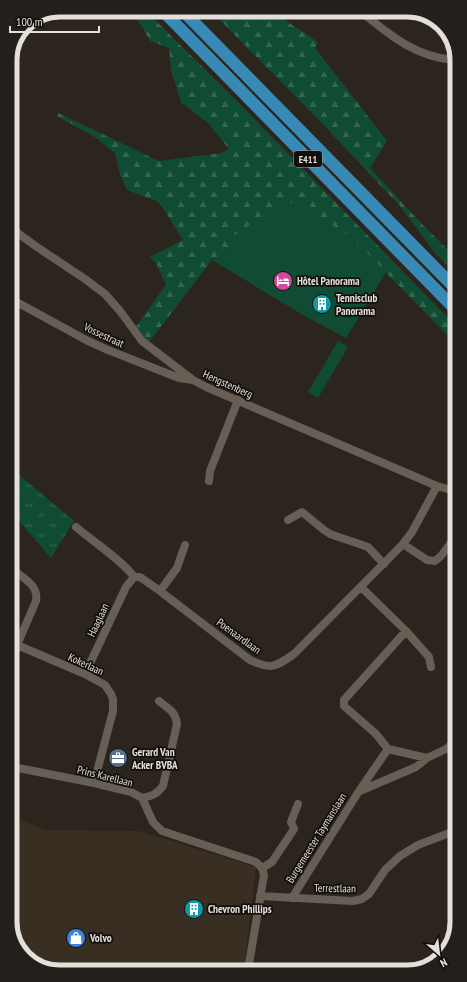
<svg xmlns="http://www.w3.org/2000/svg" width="467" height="982" viewBox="0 0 467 982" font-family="'PT Sans Narrow',sans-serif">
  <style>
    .built { fill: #382e21 }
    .grass { fill: url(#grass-tufts) }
    .forest { fill: url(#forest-firs) }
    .pitch { fill: #104c33 }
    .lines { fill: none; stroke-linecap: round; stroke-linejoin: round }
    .minor { stroke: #675f56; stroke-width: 8 }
    .major { stroke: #4b7990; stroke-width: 11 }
    .highway { stroke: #388ab6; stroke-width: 12 }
    .labels { text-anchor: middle; stroke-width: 3.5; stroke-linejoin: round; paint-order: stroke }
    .shield { fill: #120f0b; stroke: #a5a19c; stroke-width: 1 }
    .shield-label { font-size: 10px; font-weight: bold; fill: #e4dfda }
    .poi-label { font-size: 11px; font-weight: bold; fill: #e4dfda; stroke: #120f0b; text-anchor: start }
    .street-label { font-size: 11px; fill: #e4dfda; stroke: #120f0b }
    .rim { fill: none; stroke: #e4dfda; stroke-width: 5 }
  </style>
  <defs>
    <pattern id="grass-tufts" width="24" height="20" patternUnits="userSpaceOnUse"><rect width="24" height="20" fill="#104c33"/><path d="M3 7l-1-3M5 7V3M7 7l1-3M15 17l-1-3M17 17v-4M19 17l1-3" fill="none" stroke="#336550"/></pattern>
    <pattern id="forest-firs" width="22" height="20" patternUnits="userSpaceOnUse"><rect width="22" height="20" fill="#104c33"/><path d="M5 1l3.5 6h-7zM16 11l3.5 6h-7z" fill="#336550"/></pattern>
  </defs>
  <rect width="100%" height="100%" fill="#2c251d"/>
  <!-- built -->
  <path class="built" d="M13 817 46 830 139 831 256 867 244 968 36 964 30 962 14 941Z"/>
  <!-- grass -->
  <path class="grass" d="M12 469 74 521 51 558 12 513Z"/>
  <!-- forest -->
  <path class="forest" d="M129 10H145L242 106 454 324 455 343 348 234 229 239 234 250 212 260 149 342 135 328 166 285 157 265 150 257 183 240 159 202 127 190 120 175 115 153 95 137 57 116 58 113 159 161 221 153 229 149 208 123 181 102 171 70 169 48 150 41 141 25Z
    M210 10H268L271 12 275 10 284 17 283 19 318 42 315 48 387 141 370 168 421 223 454 256V272L435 253 400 206 315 116Z
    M47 15 20 36 25 25Z"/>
  <!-- pitch -->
  <path class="pitch" d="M287 201 348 234 386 272 346 338 303 315 212 260 234 250 228 239Z
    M338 341 348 347 318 398 308 392Z"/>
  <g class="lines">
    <!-- minor -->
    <path class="minor" d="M359 10C389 34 413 56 453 60
      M11 226 19 234 37 247 85 279 105 294 120 311 142 341 193 380 206 387 437 486 455 491
      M11 299 88 341 108 350 179 378 193 380
      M209 481 210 471 238 400
      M288 520 302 512 324 530 330 534 368 547 384 564
      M76 527C91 540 124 562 134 577H140L160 591 250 660C272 670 275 667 294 654L403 544 412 532 437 486
      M403 544 427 560 435 561 441 556 455 537
      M12 569C23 578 39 585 36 601L17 645
      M361 587 406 631 429 657 431 667
      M160 591 177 568 185 545
      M13 654 17 645 85 674 105 685 111 694 113 699V711L94 783
      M85 674 126 587 134 577
      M388 749 376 734 344 706V700L406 631
      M13 767 94 783 131 792 142 798 153 822 162 831 256 862 262 868
      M360 791 416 767 427 758
      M142 798C152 796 157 794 163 786L177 724C175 710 168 709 159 701
      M262 868 272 862 294 829 291 822 298 804
      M260 896 353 901 362 899 369 894 385 870 400 856 418 845 457 830
      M292 898 359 791 388 749 427 758 446 749 456 741
      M248 970 264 875 262 868"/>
    <!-- major -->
    <path class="major" d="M57 972H61"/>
    <!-- highway -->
    <path class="highway" d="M162 10 454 308
      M182 10 454 287"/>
  </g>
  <!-- icons -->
  <defs>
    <g id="hotel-disc" transform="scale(1)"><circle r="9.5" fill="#d1479c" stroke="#120f0b"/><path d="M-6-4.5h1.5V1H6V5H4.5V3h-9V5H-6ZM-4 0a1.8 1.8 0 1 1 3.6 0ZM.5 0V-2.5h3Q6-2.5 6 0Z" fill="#fff"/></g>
    <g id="building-disc" transform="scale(1)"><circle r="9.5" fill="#0f9aa8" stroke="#120f0b"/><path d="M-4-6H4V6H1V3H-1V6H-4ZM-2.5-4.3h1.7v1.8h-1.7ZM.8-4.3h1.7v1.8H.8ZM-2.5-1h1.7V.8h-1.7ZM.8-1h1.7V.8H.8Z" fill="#fff"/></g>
    <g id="office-disc" transform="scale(1)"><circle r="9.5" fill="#5c6f8a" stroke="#120f0b"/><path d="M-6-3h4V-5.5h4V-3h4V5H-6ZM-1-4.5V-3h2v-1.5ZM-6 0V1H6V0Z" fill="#fff"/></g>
    <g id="shop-disc" transform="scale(1)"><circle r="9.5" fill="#3f7fe0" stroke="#120f0b"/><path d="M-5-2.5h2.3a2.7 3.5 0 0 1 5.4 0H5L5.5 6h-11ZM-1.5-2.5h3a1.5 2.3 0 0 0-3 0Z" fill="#fff"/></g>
  </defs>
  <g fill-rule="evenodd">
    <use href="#hotel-disc" x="283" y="281"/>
    <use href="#building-disc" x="322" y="304"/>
    <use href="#office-disc" x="118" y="758"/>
    <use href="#building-disc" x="194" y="909"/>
    <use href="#shop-disc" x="76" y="938"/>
  </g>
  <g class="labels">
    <!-- shield labels -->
    <rect class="shield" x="294" y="151" width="28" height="16" rx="3"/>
    <g class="shield-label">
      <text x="308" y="163">E411</text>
    </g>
    <!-- poi labels -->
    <g class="poi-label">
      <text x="297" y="285">Hôtel Panorama</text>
      <text x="336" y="302">Tennisclub<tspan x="336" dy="13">Panorama</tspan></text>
      <text x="132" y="756">Gerard Van<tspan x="132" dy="13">Acker BVBA</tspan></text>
      <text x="208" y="913">Chevron Phillips</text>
      <text x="90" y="942">Volvo</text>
    </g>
    <!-- street labels -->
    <g class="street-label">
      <text transform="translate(104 335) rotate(25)" y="4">Vossestraat</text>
      <text transform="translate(228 384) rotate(24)" y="4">Hengstenberg</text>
      <text transform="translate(98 620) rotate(-65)" y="4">Haaglaan</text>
      <text transform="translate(239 636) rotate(36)" y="4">Poenaardlaan</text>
      <text transform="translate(86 664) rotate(25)" y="4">Kokerlaan</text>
      <text transform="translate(105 776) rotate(14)" y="4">Prins Karellaan</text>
      <text transform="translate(316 838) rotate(-58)" y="4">Burgemeester Taymanslaan</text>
      <text transform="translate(335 888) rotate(1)" y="4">Terrestlaan</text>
    </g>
  </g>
  <!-- crop -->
  <path d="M0 0H467V982H0ZM60 17H407A43 43 0 0 1 450 60V922A43 43 0 0 1 407 965H60A43 43 0 0 1 17 922V60A43 43 0 0 1 60 17Z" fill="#23201c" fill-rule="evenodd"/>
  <path class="rim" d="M60 17H407A43 43 0 0 1 450 60V922A43 43 0 0 1 407 965H60A43 43 0 0 1 17 922V60A43 43 0 0 1 60 17Z"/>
  <!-- north arrow -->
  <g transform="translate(439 954) rotate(152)" stroke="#120f0b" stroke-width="3" paint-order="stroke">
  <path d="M0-3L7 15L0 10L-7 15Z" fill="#e4dfda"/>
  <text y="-6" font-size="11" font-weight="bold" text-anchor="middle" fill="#e4dfda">N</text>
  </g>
  <!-- scale -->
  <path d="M10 26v6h89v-6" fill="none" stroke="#e4dfda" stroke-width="2"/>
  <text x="16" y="26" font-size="12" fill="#e4dfda" stroke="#120f0b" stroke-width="3" paint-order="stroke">100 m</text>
</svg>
